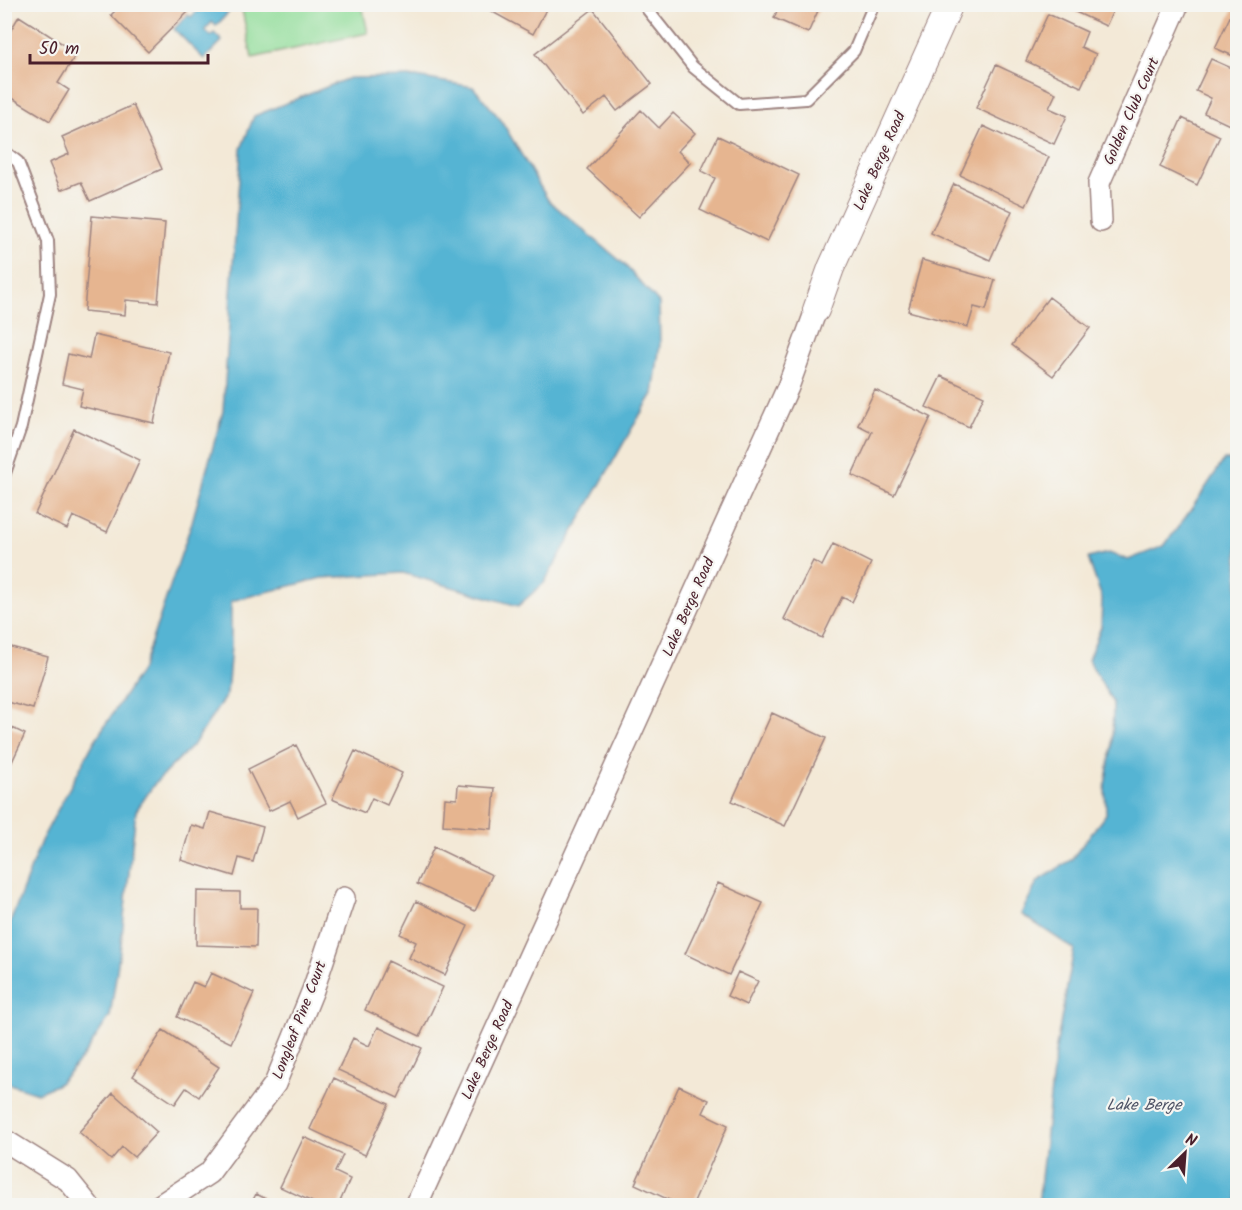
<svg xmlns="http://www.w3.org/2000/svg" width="1242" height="1210" viewBox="0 0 1242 1210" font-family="Kalam,sans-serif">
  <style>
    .green { fill: #91dd9a; stroke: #6e7e62; stroke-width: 1.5 }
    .water { fill: #55b4d3; stroke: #506a7f; stroke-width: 1.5 }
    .building { fill: #e6b590 }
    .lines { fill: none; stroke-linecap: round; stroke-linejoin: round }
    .service-casing { stroke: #9e8481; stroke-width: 14 }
    .minor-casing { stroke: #9e8481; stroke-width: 24 }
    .tertiary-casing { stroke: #9e8481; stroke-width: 28 }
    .service { stroke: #fff; stroke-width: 10 }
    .minor { stroke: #fff; stroke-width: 21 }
    .tertiary { stroke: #fff; stroke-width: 26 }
    .labels { text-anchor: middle; stroke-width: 4.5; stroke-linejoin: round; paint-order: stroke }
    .street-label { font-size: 15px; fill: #4a1f2b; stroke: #f6f6f2 }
    .water-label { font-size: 16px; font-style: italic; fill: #4e5366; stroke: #f6f6f2 }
  </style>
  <rect width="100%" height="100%" fill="#f6f6f2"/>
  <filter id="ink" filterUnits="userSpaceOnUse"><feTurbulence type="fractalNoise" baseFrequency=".0167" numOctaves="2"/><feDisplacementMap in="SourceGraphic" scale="12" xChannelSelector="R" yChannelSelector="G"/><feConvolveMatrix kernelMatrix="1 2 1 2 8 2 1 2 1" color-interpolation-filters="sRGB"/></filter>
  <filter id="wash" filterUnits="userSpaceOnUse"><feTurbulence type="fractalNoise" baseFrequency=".008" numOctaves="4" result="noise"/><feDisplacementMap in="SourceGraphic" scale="24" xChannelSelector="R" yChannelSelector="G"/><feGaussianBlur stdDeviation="1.35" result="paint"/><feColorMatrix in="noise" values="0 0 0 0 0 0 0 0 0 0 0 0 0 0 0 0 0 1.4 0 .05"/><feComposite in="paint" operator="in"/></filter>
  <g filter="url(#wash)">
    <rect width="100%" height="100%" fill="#f3e9d7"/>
    <!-- green -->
    <path class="green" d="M241 5H362L368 33 252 58Z"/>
    <!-- water -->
    <path class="water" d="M199 5H221L229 12 216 26 212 22 205 30 211 36 214 33 222 41 204 59 174 29 188 15 191 17 201 7Z
      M416 77 473 87 501 120 548 200 624 264 659 303 660 344 653 394 638 418 544 583 518 606 403 573 322 578 231 601V646L227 694 194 744 155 783 136 811 121 944 110 1016 82 1058 58 1084 37 1093 7 1083 4 1081V939L41 841 94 742 142 669 192 522 223 411 241 149 254 116 349 78Z
      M1224 460H1238L1237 1205H1038L1055 1053 1074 949 1021 914 1038 881 1071 860 1106 814 1105 785 1112 746 1113 703 1088 660 1101 627 1102 598 1088 558 1109 553 1128 560 1164 546 1190 511Z"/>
    <g id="blocks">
      <!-- building -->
      <path class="building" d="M122 4H181L188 12 148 52 111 15Z
        M478 4H549L533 34Z
        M780 4H821L808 33 774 18Z
        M1058 4H1116L1106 26Z
        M1236 4H1238V58L1215 48Z
        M593 9 652 84 617 111 606 97 583 115 535 54Z
        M1048 14 1087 32 1081 47 1096 54 1081 87 1026 61Z
        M19 16 77 53 58 83 69 90 50 121 4 93V33L8 35Z
        M1211 59 1238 71V129L1204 113 1211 98 1196 91Z
        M996 65 1056 93 1049 108 1067 116 1054 144 976 108Z
        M133 105 162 169 90 201 81 182 61 190 49 163 69 154 62 137Z
        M641 110 659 128 673 113 695 133 678 151 690 163 639 217 587 169Z
        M1182 118 1220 136 1197 185 1160 167Z
        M983 126 1049 157 1026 206 960 175Z
        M718 136 799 175 767 242 700 210 715 178 701 171Z
        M954 184 1012 211 990 260 931 233Z
        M92 216 165 223 158 303 126 300 125 315 84 311Z
        M922 260 995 280 986 310 974 307 968 327 908 311Z
        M1049 297 1090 328 1053 376 1012 345Z
        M94 335 169 352 154 423 79 406 83 389 62 384 68 354 89 359Z
        M941 376 984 396 969 427 926 407Z
        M875 390 931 417 894 495 852 475 872 432 858 425Z
        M74 429 140 460 107 532 73 516 67 529 35 514Z
        M833 544 871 563 852 602 842 597 822 638 784 619 813 561 822 566Z
        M4 645 48 657 33 709 4 701Z
        M772 713 826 738 785 826 732 801Z
        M4 724 25 734 10 766 4 764Z
        M296 745 326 803 298 817 290 801 269 811 248 769Z
        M355 751 402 773 387 805 372 798 365 813 332 799Z
        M458 785 495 788 492 829 443 825 445 798 457 799Z
        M210 812 263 827 253 862 239 858 234 876 181 860 191 825 205 829Z
        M434 847 492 875 475 911 417 884Z
        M718 883 763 903 729 975 685 954Z
        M197 891 240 892V908H257L256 947 196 945Z
        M416 901 468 926 445 975 409 958 416 942 400 934Z
        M388 961 443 987 420 1036 365 1010Z
        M738 972 758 981 746 1005 727 996Z
        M211 973 254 993 231 1043 177 1017 193 982 204 987Z
        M378 1027 422 1048 398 1098 338 1070 353 1038 369 1046Z
        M163 1030 219 1067 199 1097 186 1088 175 1104 133 1076Z
        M334 1078 389 1104 365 1155 310 1129Z
        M679 1086 709 1100 703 1113 728 1125 692 1206H682L635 1184Z
        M113 1093 157 1132 134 1157 122 1147 111 1160 79 1132Z
        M304 1137 343 1155 335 1172 350 1179 338 1206H321L280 1187Z
        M256 1194 281 1206H250Z"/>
    </g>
  </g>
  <g filter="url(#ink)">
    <use href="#blocks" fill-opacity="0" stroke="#9e8481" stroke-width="1.5"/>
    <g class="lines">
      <!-- service casing -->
      <g class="service-casing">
        <path id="service" d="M643 4 693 67 739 104 806 99 854 51 874 4
          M4 151 18 162 48 241 50 294 21 427 4 476"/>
      </g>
      <!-- minor casing -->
      <g class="minor-casing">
        <path id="minor" d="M1101 221 1099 183 1178 4
          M4 1140 68 1180 89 1206
          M159 1206 209 1173 275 1084 313 990 344 898
          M416 1206 788 387 816 310"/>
      </g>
      <!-- tertiary casing -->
      <g class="tertiary-casing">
        <path id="tertiary" d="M816 310 831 268 950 4"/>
      </g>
      <!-- service -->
      <use href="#service" class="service"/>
      <!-- minor -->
      <use href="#minor" class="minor"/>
      <!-- tertiary -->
      <use href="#tertiary" class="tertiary"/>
    </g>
  </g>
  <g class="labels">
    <!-- street labels -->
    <g class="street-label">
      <text transform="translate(1131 111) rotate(-66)" y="5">Golden Club Court</text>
      <text transform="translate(879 161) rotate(-66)" y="5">Lake Berge Road</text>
      <text transform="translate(688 607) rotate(-66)" y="5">Lake Berge Road</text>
      <text transform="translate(299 1020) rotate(-69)" y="5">Longleaf Pine Court</text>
      <text transform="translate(487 1050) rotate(-66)" y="5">Lake Berge Road</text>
    </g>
    <!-- water labels -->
    <g class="water-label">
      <text x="1144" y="1110">Lake Berge</text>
    </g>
  </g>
  <!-- margin -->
  <rect width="1242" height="1210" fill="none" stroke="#f6f6f2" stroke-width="24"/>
  <!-- north arrow -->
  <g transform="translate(1185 1153) rotate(25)" stroke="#f6f6f2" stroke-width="4.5" paint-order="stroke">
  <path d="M0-4.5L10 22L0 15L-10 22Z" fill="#4a1f2b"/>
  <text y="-9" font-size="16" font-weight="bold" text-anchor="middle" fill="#4a1f2b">N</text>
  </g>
  <!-- scale -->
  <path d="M30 54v9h178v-9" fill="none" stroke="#4a1f2b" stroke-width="3"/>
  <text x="39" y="54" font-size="18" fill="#4a1f2b" stroke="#f6f6f2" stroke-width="4.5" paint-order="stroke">50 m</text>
</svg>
